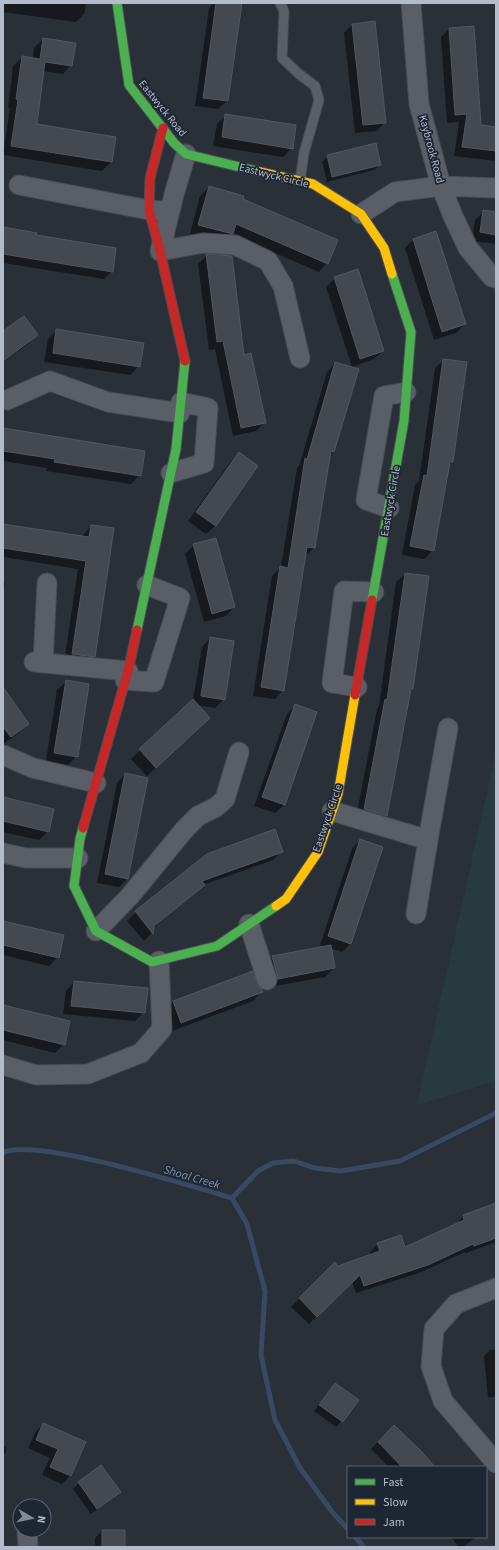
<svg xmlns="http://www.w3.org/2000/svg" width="499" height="1550" viewBox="0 0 499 1550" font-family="'Source Sans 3',sans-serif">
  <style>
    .green { fill: #273a3e }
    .shadow { fill: #0007 }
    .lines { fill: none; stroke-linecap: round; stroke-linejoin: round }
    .stream { stroke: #384963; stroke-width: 5 }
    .building { fill: #444950; stroke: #52575f }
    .lane-casing { stroke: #484c53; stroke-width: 11 }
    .street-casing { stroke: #484c53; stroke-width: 21 }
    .fast-casing { stroke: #484c53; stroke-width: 11 }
    .slow-casing { stroke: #484c53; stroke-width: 11 }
    .jam-casing { stroke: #484c53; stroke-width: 11 }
    .lane { stroke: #5a5e66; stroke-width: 9 }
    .street { stroke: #5a5e66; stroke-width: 19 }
    .fast { stroke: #4caf50; stroke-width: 9 }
    .slow { stroke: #ffc107; stroke-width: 9 }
    .jam { stroke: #c62828; stroke-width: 9 }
    .labels { text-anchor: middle; stroke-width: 3.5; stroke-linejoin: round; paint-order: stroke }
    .street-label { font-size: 11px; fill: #b4bcc9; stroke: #1d2633 }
    .water-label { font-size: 12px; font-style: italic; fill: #7c92b1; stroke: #1d2633 }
  </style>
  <rect width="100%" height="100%" fill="#2a3038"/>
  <!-- green -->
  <path class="green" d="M496 752V1081L417 1105Z"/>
  <!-- shadow -->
  <path class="shadow" d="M3 3H86L84 14 76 22 3 12Z
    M214 3H241L227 101 218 109 195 106 209 8Z
    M352 25 385 122 377 131 355 133 344 33Z
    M449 29 480 126 496 128V161L454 156 459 122 447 123 441 37Z
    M43 39 71 65 63 74 43 71 35 125 111 162 102 171 3 155 10 108H8L13 66 22 57 33 59 34 48Z
    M226 115 292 148 283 157 213 146 217 124Z
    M328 156 380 165 374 170 327 182 322 162Z
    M209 187 241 200 327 263 319 272 231 234 224 242 190 234 200 196Z
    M484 211 496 213V244L472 241 475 220Z
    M3 228 35 236 112 271 104 279 3 263Z
    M413 240 465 324 456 333 434 340 405 248Z
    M207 255 243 356 265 422 256 431 233 436 215 349 209 350 198 264Z
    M335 278 383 351 374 359 352 367 326 287Z
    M57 330 139 366 130 375 44 362 48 339Z
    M3 332 36 335 28 344 3 362Z
    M444 360 452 462 449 465 433 550 424 559 402 555 415 485 419 481 435 368Z
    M335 363 333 452 329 456 314 548 305 556 283 690 275 699 253 696 272 576 281 567 297 468 299 466 327 372Z
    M3 429 140 475 131 484 46 471 47 468 3 461Z
    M239 453 257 466 215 526 206 534 188 521 230 462Z
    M3 525 82 537 83 535 91 526 94 656 85 665 64 663 78 569 3 557Z
    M194 545 234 607 226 616 204 622 185 554Z
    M405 574 412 689 410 691 386 816 378 824 356 818 377 709 379 706 396 582Z
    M3 583H5L3 595Z
    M210 638 224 699 215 708 197 705 200 726 147 776 131 759 193 700 202 647Z
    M66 682 77 756 68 765 46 761 57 690Z
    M3 689 28 724 20 732 3 744Z
    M295 706 284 805 275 813 254 806 287 714Z
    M125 774 127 879 119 887 97 883 117 783Z
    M3 798 48 831 39 840 3 832Z
    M360 840 351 943 342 952 330 948 334 968 325 977 269 987 264 965 273 956 326 947 320 945 352 849Z
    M282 851 273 860 203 885 153 928 152 933 144 941 127 921 136 912 207 855Z
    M3 922 58 957 49 966 3 955Z
    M74 982 144 1012 135 1021 63 1014 66 991Z
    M261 992 253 1001 172 1031 165 1010 173 1001Z
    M3 1006 64 1044 55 1053 3 1040Z
    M496 1204V1242L466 1253 465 1252 419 1273 356 1293 352 1282 309 1324 291 1307 335 1264 337 1267 371 1256 370 1252 378 1244 404 1248 456 1225 463 1216Z
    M490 1350H496V1397H488L484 1356Z
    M335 1384 342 1421 336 1427 314 1411Z
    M43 1424 85 1443 71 1475 62 1484 42 1475 50 1458 28 1448 35 1433Z
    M394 1426 434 1467H389L371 1449Z
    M3 1444 6 1448V1452L3 1455Z
    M79 1483 120 1492 91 1514 73 1489Z
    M102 1531H124V1547H95V1538Z
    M451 1537H476L463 1547H459Z"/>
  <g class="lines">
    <!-- stream -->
    <path class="stream" d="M3 1153C32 1136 194 1187 232 1198
      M232 1198 247 1224 265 1291 261 1355 275 1420 300 1468 333 1513 348 1529
      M232 1198 258 1171 273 1163 294 1161 314 1168 341 1171 400 1161 496 1113
      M355 1537 364 1547"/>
  </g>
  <!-- building -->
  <path class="building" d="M216 3H242L228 101 203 98Z
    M375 21 386 123 363 125 352 24Z
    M474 26 481 125 496 127V151L462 147 467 114 455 115 449 28Z
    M43 38 76 43 72 66 45 62 37 124 116 137 112 162 11 146 18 100 16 99 22 56 40 59Z
    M225 114 296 125 293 149 222 137Z
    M376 143 381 165 332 177 327 155Z
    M209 186 244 196 243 199 338 240 328 264 236 224 233 234 198 225Z
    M483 210 496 212V235L480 232Z
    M3 227 37 233 36 235 116 248 113 272 3 254Z
    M436 231 466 324 442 332 413 239Z
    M206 254 232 256 244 355 251 353 266 423 241 428 223 341 217 342Z
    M358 269 384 351 360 359 334 277Z
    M24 316 38 335 3 361V331Z
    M56 329 144 343 140 367 53 353Z
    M443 359 467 362 453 462H450L434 551 410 546 424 475 427 476Z
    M335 362 359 369 334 452 331 451 315 548 307 547 284 691 261 687 280 566 288 568 305 458 307 459Z
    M3 428 145 451 141 476 54 462 55 459 3 451Z
    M239 452 258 466 216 526 196 512Z
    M3 524 89 537 91 525 114 528 95 657 72 654 86 561 3 548Z
    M216 538 235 607 212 614 193 544Z
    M405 573 429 576 413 689H411L387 816 364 809 385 699 387 700Z
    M210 637 234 641 225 700 201 696Z
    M66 680 89 684 78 757 54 753Z
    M3 687 29 724 11 737 3 727Z
    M193 699 210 718 156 768 139 749Z
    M295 704 317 712 285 805 262 797Z
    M125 773 148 778 128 879 105 874Z
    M3 797 54 809 49 832 3 821Z
    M275 829 283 852 202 881 205 885 154 926 153 934 135 911 207 854Z
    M360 839 383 847 351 944 328 936Z
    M3 921 64 935 59 958 3 945Z
    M331 945 335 968 278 979 272 956Z
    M253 971 257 983 263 992 181 1023 173 1001Z
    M74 981 148 988 145 1013 71 1006Z
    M3 1005 70 1021 65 1045 3 1030Z
    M496 1203V1238L474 1246 473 1244 428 1265 364 1286 360 1275 317 1317 299 1298 335 1262 338 1266 380 1251 377 1243 401 1235 405 1247 464 1220 463 1215Z
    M335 1383 359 1400 343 1422 319 1405Z
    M43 1423 86 1442 71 1476 50 1467 58 1449 36 1440Z
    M394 1425 422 1452 435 1467H402L378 1442Z
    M101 1465 121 1492 97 1509 78 1482Z
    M102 1530H125V1547H102Z"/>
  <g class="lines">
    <!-- lane casing -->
    <g class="lane-casing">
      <path id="lane" d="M280 3 284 11 282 58 299 74 315 86 319 100 304 153 300 181"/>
    </g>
    <!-- street casing -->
    <g class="street-casing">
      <path id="street" d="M411 3 419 104 441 186 453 216 468 248 492 277 496 278
        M186 154 175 191 160 251 203 243 235 245 268 261 283 286 300 358
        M19 185 149 210 163 211
        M361 214 395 192 441 186 496 188
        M7 400 50 381 108 402 180 413
        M171 473 204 463 208 408 181 402
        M389 508 366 500 384 396 406 392
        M34 662 128 671
        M43 663 47 583
        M125 680 154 682 180 598 147 585
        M357 687 332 683 344 591 374 592
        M3 755 33 768 96 783
        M332 811 428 840 416 914
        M428 840 448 728
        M3 853 26 858H78
        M249 924 267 980
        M96 931 130 896 184 830 198 816 216 807 225 799 239 752
        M3 1065 36 1075 88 1074 141 1053 162 1029 159 961
        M496 1288 456 1304 434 1329 431 1366 443 1401 496 1463
        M27 1530 28 1547"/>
    </g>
    <!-- fast casing -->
    <g class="fast-casing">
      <path id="fast" d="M117 3 129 85 174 143 186 154 256 171
        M372 600 404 421 411 332 392 274
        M137 630 176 449 185 361
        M83 828 80 839 74 886 96 931 152 962 217 946 276 906"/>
    </g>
    <!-- slow casing -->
    <g class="slow-casing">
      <path id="slow" d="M256 171 313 184 361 214 384 248 392 274
        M276 906 286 899 318 852 338 794 355 695"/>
    </g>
    <!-- jam casing -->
    <g class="jam-casing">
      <path id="jam" d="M163 128 150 178 149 210 160 251 185 361
        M355 695 372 600
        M83 828 128 671 137 630"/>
    </g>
    <!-- lane -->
    <use href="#lane" class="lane"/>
    <!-- street -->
    <use href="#street" class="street"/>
    <!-- fast -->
    <use href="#fast" class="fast"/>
    <!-- slow -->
    <use href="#slow" class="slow"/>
    <!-- jam -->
    <use href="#jam" class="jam"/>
  </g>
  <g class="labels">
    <!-- street labels -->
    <g class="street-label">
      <text transform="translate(163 108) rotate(51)" y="4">Eastwyck Road</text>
      <text transform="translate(432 149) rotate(75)" y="4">Kaybrook Road</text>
      <text transform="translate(274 175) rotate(14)" y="4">Eastwyck Circle</text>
      <text transform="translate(390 501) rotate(-80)" y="4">Eastwyck Circle</text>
      <text transform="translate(327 818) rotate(-71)" y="4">Eastwyck Circle</text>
    </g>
    <!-- water labels -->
    <g class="water-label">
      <text transform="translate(192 1177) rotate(16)" y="4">Shoal Creek</text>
    </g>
  </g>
  <!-- border -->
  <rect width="499" height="1550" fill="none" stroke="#b4bcc9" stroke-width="8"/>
  <!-- legend -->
  <rect x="347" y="1466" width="140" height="72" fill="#1d2633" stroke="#59626f"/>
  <rect x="355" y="1479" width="20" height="6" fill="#4caf50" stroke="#59626f"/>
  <text x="383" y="1486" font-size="12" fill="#b4bcc9">Fast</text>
  <rect x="355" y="1499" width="20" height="6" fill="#ffc107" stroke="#59626f"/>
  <text x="383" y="1506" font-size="12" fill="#b4bcc9">Slow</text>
  <rect x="355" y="1519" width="20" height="6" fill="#c62828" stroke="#59626f"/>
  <text x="383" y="1526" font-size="12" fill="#b4bcc9">Jam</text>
  <!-- north arrow -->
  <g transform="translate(32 1518) rotate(99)"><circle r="19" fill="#1d2633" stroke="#59626f"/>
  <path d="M0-3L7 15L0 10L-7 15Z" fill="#848b96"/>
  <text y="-6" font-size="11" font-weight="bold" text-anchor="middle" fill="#b4bcc9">N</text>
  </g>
</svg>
